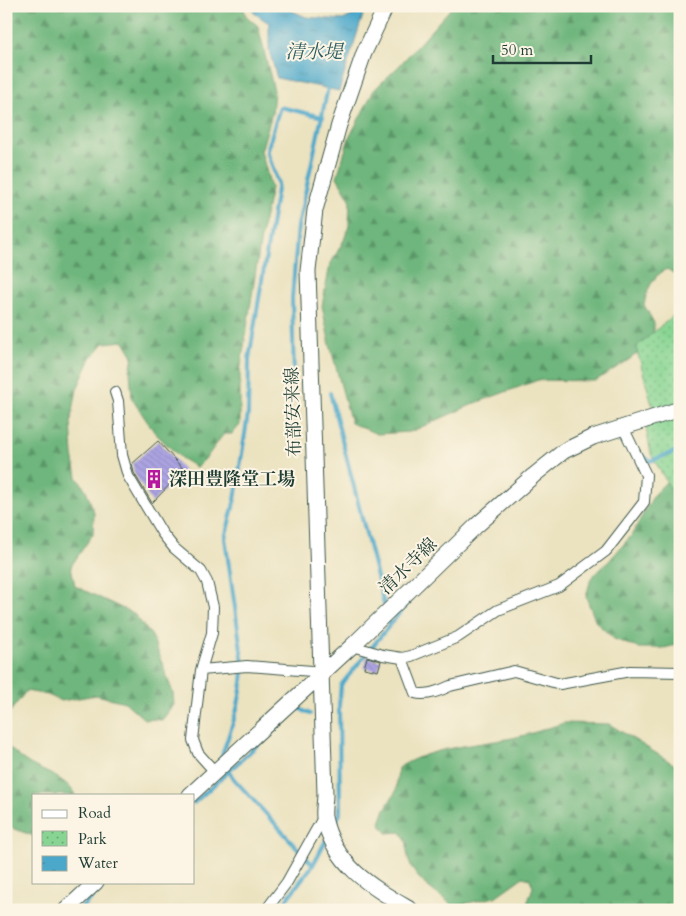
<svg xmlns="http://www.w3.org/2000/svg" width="686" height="916" viewBox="0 0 686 916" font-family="Cardo,'Noto Serif JP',serif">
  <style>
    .forest { fill: url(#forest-firs); stroke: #467a58 }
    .park { fill: url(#park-dots); stroke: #548964 }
    .water { fill: url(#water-ripples); stroke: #36727f }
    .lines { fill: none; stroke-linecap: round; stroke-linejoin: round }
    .stream { stroke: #4ca8ca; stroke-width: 4 }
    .building { fill: url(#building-back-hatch) }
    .street-casing { stroke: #3e5649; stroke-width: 12 }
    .secondary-casing { stroke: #3e5649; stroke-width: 17 }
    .street { stroke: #fff; stroke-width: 10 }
    .secondary { stroke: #fff; stroke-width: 15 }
    .labels { text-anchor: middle; stroke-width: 4; stroke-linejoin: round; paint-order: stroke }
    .street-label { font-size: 18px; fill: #1f3d34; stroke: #fcf5e5 }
    .poi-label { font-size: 18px; font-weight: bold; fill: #1f3d34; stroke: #fcf5e5; text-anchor: start }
    .water-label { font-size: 19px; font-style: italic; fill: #2c5d61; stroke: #fcf5e5 }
  </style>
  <defs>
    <pattern id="forest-firs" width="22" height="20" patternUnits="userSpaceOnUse" patternTransform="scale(1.25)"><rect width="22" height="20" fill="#6eb67d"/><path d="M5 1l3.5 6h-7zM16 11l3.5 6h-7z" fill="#5a9567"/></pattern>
    <pattern id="park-dots" width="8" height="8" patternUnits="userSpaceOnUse" patternTransform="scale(1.25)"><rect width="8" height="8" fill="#88d593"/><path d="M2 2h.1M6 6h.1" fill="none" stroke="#6fae79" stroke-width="1.8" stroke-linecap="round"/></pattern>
    <pattern id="water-ripples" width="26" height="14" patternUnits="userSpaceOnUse" patternTransform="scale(1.25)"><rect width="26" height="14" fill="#4ca8ca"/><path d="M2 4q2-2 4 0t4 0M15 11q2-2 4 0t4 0" fill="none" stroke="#3f8aa5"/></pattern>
    <pattern id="building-back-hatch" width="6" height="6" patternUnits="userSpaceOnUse" patternTransform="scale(1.25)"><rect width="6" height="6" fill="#aea5e4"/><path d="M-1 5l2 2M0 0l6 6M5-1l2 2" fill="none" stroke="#8d88ba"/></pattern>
  </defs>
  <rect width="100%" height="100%" fill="#fcf5e5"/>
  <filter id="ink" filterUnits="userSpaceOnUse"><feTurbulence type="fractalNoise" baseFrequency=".02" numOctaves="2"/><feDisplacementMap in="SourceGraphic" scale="10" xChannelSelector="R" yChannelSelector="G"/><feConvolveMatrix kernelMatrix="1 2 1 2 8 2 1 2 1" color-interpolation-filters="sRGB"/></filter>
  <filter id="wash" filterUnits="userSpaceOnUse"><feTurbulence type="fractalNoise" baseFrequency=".0096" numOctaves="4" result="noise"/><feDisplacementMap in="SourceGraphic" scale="20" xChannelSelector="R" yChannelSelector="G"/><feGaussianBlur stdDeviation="1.12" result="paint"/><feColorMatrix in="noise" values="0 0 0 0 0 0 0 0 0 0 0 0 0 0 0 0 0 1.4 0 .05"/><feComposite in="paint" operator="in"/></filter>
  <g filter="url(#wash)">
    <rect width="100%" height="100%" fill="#ebe2bf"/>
    <!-- forest -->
    <path class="forest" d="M6 6H243L246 16 258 26 274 91 272 113 261 151 271 188 263 225 240 372V425L232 434H224C214 445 209 458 196 467L181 458 155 433 132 399 130 371 133 356 124 341 104 343 91 358 77 389 71 421 73 455 77 477 86 490 94 512 93 534 71 566 75 586 134 614 152 636 173 693 174 705 162 720 144 719 125 702 96 695 61 701 48 695 26 691 6 717Z
      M453 6H680V284L675 274 667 269C652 276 647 290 644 305L654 323 653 337 644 348 630 359 595 381 538 380 478 402 410 432 377 434 351 423 330 345 322 306 330 265 344 240 349 226 350 199 337 177 349 138 374 90 399 66Z
      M680 468V644L664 648H638L614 639 596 622 586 597 591 578 609 561 631 536 655 493Z
      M564 723 609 724 680 768V910H525L533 887 530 879 523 877 495 897 454 906C437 893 414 881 408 858 405 844 411 847 401 832L387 833 380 823 385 809 396 791 398 768C432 746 474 746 512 738 530 735 547 728 564 723Z
      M6 745C12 750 18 756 24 760 40 772 66 776 75 795H34V836L6 826Z"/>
    <!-- park -->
    <path class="park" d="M680 310V516L675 497 651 454 646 428 654 412 636 347Z"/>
    <!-- water -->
    <path class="water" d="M251 6H281L306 17 343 20 365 9 339 91 277 78 269 50V23L254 13Z"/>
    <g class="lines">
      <!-- stream -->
      <path class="stream" d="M294 378 292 298 298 226 328 88
        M330 393 385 608
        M614 436 629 446
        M639 453 650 461 680 450
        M389 626 411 599
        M222 760 221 758C232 725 243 699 243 664L225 538 235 500 248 414 249 359 278 183 267 151 280 107 323 117
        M226 766 233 778 313 865
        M194 803 298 708 310 714
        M332 829 340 814 339 705 341 685 389 626 387 618
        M79 910 108 882
        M278 910 313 865 326 840"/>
    </g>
    <g id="blocks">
      <!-- building -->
      <path class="building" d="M158 441 184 470 152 503 134 473 132 464Z
        M367 657 381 661 378 671 364 668Z"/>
    </g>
  </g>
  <g filter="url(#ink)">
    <use href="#blocks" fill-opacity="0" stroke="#3e5649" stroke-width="1"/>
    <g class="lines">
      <!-- street casing -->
      <g class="street-casing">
        <path id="street" d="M115 392 118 401 122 455 128 476 162 533 174 548 201 571 207 582 213 607 212 633 201 670 193 740 198 753 215 772
          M352 646 383 655 402 658 415 693C425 696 440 691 450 686L514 671 560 684 630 671 680 672
          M402 658 411 656 458 637 498 610 559 586 606 551 644 502 646 475 623 427
          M201 670 247 666 312 671 320 675
          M266 910 287 882 324 816"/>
      </g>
      <!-- secondary casing -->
      <g class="secondary-casing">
        <path id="secondary" d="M386 6 364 53 339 125 315 210 308 271 325 794C325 801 323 810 324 817 334 866 372 887 411 910
          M190 795 352 646 476 526 533 476 564 451 593 437 680 409
          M66 910 96 882"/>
      </g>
      <!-- street -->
      <use href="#street" class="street"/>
      <!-- secondary -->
      <use href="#secondary" class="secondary"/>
    </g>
  </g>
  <!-- icons -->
  <defs>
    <g id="building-bare" transform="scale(1.5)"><path d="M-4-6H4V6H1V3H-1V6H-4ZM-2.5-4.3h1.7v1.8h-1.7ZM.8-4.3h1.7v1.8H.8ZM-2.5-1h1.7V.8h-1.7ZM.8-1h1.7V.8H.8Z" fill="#b5179e" stroke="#fcf5e5" stroke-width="2.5" paint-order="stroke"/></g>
  </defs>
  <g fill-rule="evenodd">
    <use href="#building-bare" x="154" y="479"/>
  </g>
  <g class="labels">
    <!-- street labels -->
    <g class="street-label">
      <text transform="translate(293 412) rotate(-92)" y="6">布部安来線</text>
      <text transform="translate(408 566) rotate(-44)" y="6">清水寺線</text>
    </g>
    <!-- poi labels -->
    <g class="poi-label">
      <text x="169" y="485">深田豊隆堂工場</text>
    </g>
    <!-- water labels -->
    <g class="water-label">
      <text x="314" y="58">清水堤</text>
    </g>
  </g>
  <!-- margin -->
  <rect width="686" height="916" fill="none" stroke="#fcf5e5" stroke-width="25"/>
  <!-- legend -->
  <rect x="32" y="794" width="162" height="90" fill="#fcf5e5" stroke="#a4ab9e"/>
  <rect x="42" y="810" width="25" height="8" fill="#ffffff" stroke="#a4ab9e"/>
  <text x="78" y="818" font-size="15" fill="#1f3d34">Road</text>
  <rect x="42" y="831" width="25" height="15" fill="url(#park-dots)" stroke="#a4ab9e"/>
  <text x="78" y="844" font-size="15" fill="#1f3d34">Park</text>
  <rect x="42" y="856" width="25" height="15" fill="url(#water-ripples)" stroke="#a4ab9e"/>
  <text x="78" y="868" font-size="15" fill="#1f3d34">Water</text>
  <!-- scale -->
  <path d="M493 55v8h98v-8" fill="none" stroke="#1f3d34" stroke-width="2.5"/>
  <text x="501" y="55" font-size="15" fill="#1f3d34" stroke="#fcf5e5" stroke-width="4" paint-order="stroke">50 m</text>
</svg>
